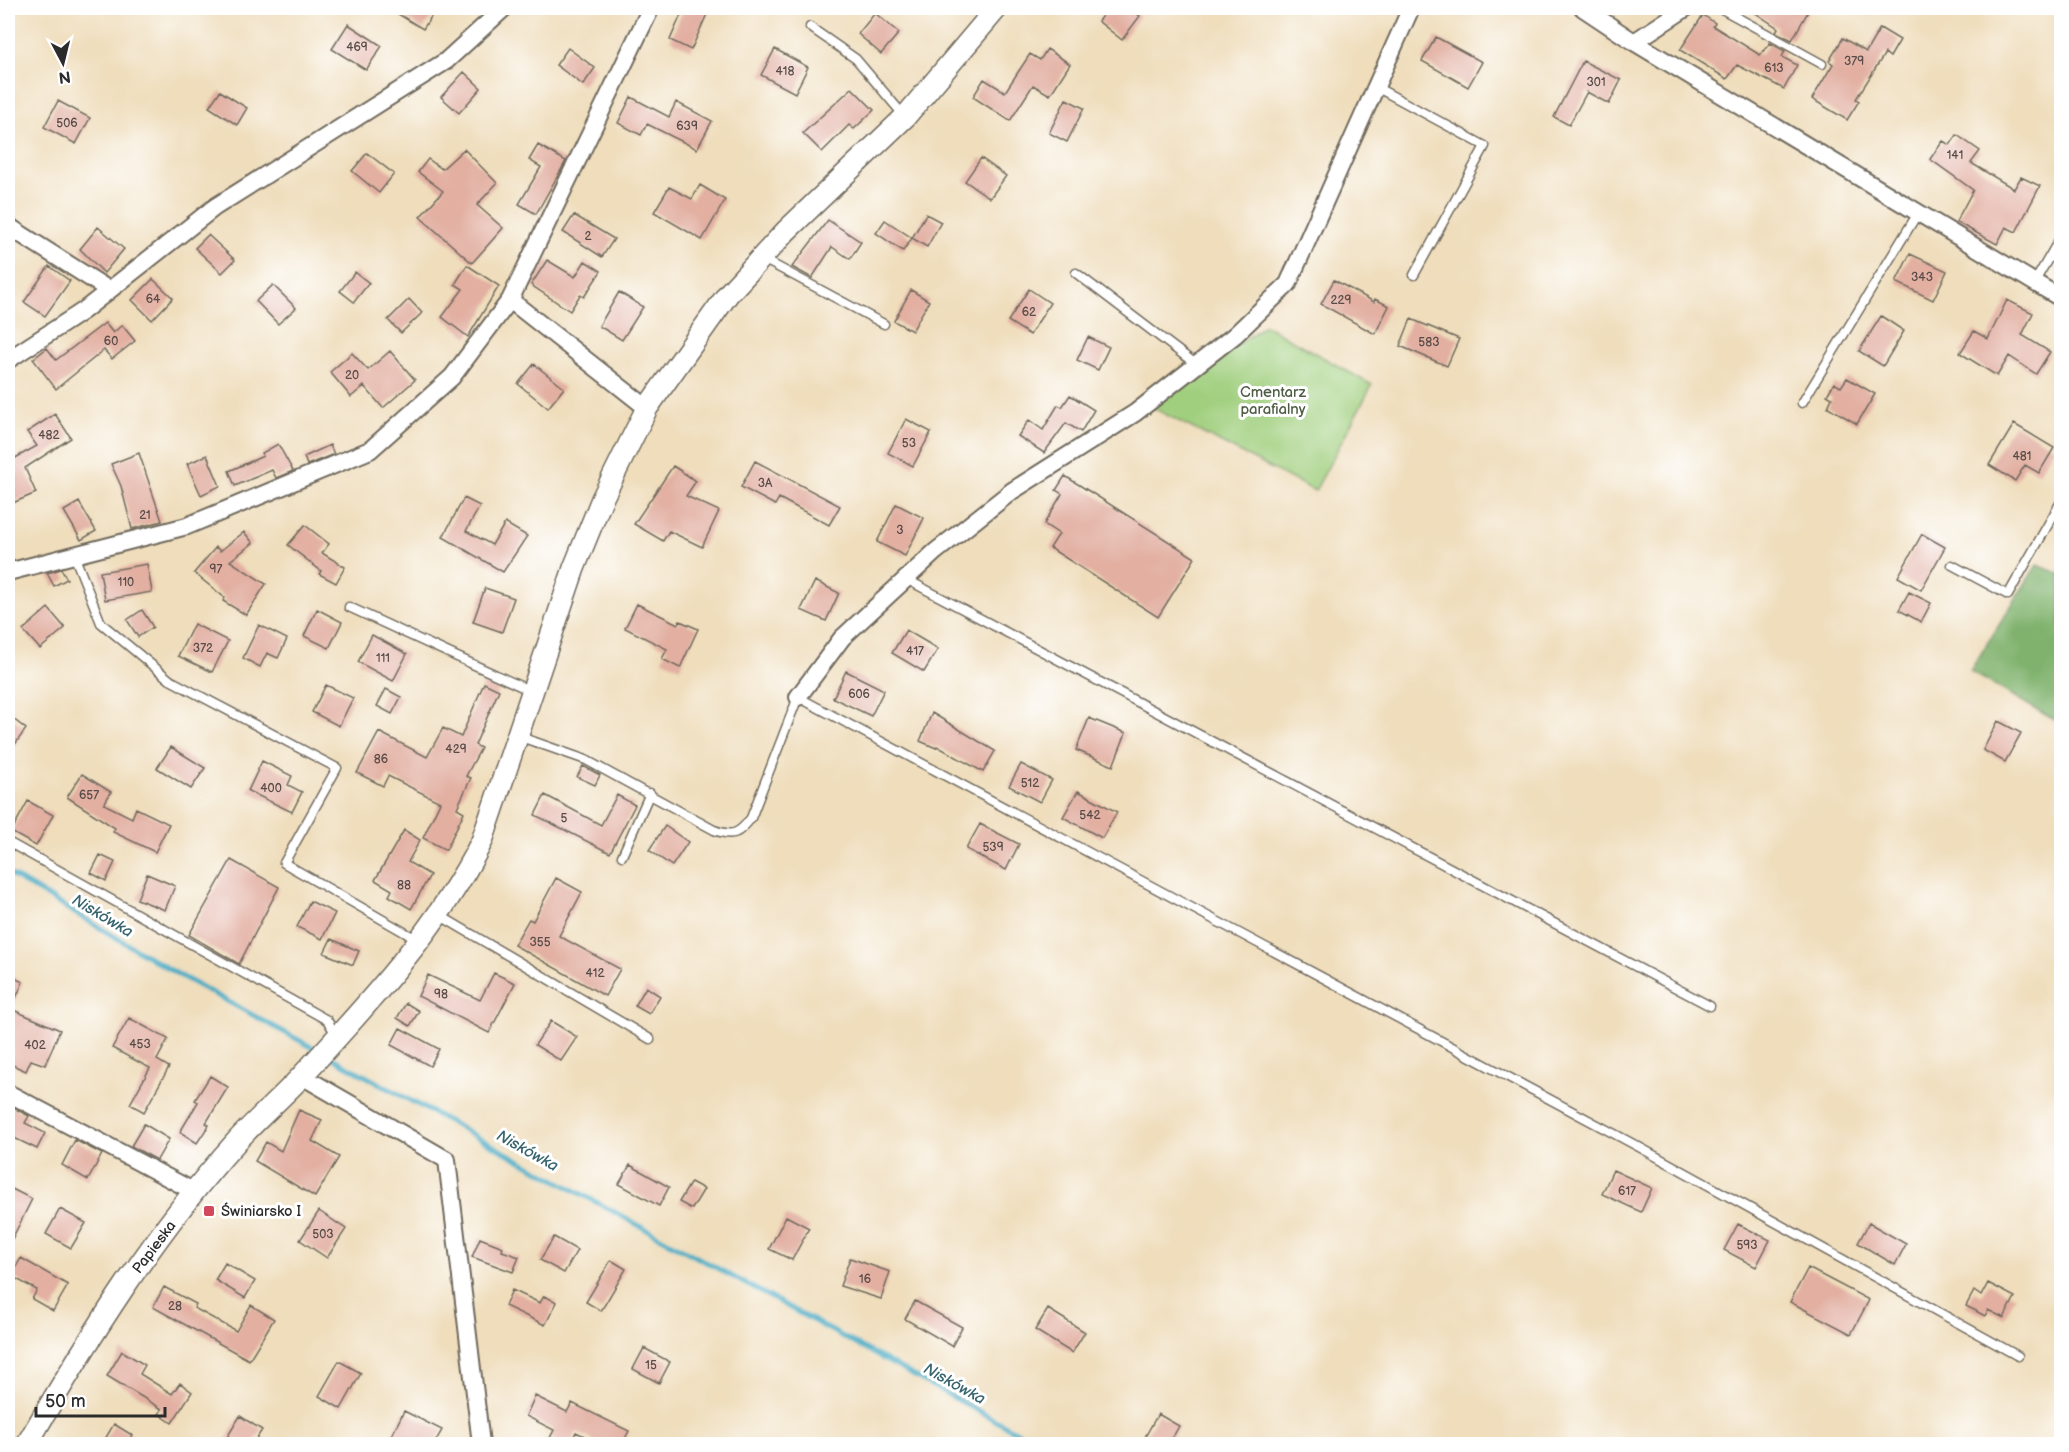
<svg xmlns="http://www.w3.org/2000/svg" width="2069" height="1452" viewBox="0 0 2069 1452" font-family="'Balsamiq Sans',sans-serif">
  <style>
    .green { fill: #a0cf7e; stroke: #667d54; stroke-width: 1.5 }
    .forest { fill: #80b26d; stroke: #566e4c; stroke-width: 1.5 }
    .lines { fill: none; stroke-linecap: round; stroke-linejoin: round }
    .stream { stroke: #43aac3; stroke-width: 5 }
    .building { fill: #e2afa1 }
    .service-casing { stroke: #70695d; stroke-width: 11 }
    .minor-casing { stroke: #70695d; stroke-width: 20 }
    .tertiary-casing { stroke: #70695d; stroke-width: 24 }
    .service { stroke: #fff; stroke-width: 8 }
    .minor { stroke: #fff; stroke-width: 16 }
    .tertiary { stroke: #fff; stroke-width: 21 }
    .poi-dot { fill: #d1495b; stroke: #fff; stroke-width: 2 }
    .labels { text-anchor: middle; stroke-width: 6; stroke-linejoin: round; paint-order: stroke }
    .number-label { font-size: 12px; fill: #594c48 }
    .park-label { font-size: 15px; fill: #4e5c44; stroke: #fff }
    .poi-label { font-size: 15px; fill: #2b2b2b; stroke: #fff; text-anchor: start }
    .street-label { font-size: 15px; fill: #2b2b2b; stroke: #fff }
    .water-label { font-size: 16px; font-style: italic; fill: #36646f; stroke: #fff }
  </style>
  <rect width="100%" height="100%" fill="#fff"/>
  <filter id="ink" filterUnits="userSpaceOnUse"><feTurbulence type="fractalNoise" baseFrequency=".0167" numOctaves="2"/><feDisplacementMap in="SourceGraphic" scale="12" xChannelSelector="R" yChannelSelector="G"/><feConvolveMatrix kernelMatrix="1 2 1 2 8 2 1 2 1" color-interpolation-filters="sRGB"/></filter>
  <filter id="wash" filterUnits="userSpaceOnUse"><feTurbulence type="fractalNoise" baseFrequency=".008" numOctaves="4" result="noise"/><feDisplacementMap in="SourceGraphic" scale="24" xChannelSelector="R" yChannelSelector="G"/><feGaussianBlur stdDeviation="1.35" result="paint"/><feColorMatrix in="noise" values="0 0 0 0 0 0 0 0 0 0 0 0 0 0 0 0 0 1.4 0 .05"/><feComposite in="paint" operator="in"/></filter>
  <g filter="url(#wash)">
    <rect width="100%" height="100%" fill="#efddbb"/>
    <!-- green -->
    <path class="green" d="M1265 325 1372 385 1315 491 1151 407Z"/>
    <!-- forest -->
    <path class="forest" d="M2037 565 2061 574V724L1970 671Z"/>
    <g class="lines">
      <!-- stream -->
      <path class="stream" d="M8 873 179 975 319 1051
        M327 1055 1039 1444"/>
    </g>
    <g id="blocks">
      <!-- building -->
      <path class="building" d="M388 8H437L423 29Z
        M684 8H698L708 12 691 50 670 40Z
        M1108 8H1129L1140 16 1122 40 1098 21Z
        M1748 8H1810L1792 40 1776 32 1778 28Z
        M875 13 899 33 881 54 858 34Z
        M1703 15 1715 23 1713 26 1760 55 1770 43 1785 51 1782 57 1797 65 1784 89 1737 65 1727 79 1680 50Z
        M348 24 382 46 366 70 332 49Z
        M1880 28 1900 40 1890 57 1885 53 1856 99 1859 101 1847 120 1812 99 1833 64 1829 61 1843 38 1866 52Z
        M1436 37 1482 62 1468 87 1422 61Z
        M568 48 595 68 583 85 556 65Z
        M775 49 808 67 795 93 761 75Z
        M1047 49 1070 64 1050 95 1033 85 1010 121 973 97 984 79 1005 92 1030 54 1040 60Z
        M1583 61 1621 80 1609 104 1587 92 1569 125 1554 117Z
        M464 72 481 88 459 113 441 97Z
        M852 88 874 110 854 129 849 125 822 152 803 133Z
        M220 91 247 108 237 125 209 107Z
        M631 97 669 117 676 102 712 121 697 149 647 124 641 135 618 123Z
        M1066 99 1084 108 1067 142 1049 133Z
        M58 101 90 118 76 144 44 127Z
        M1957 135 1980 151 1971 163 2014 189 2021 177 2040 186 2016 232 2006 227 1997 244 1956 222 1973 190 1930 159 1943 141 1950 145Z
        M538 145 566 161 536 214 519 204 541 167 529 160Z
        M464 149 497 183 477 205 503 228 472 263 420 217 443 191 418 172 428 159 442 169Z
        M367 153 394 174 379 193 352 171Z
        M981 158 1006 176 990 198 965 181Z
        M700 185 725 200 702 240 654 212 669 187 692 199Z
        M926 214 941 222 927 247 912 238Z
        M574 215 614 239 602 257 563 232Z
        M828 220 861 242 850 259 832 247 812 278 792 267Z
        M885 220 912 238 903 251 876 233Z
        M98 227 124 249 104 273 80 249Z
        M208 235 235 260 222 273 195 248Z
        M1910 254 1947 271 1933 300 1896 282Z
        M547 260 575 277 585 261 601 271 584 297 580 295 570 311 531 285Z
        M467 265 499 286 468 337 442 317 463 289 455 284Z
        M49 266 70 281 45 316 24 302Z
        M355 272 369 283 354 302 340 291Z
        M153 279 173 298 152 320 132 300Z
        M1334 280 1374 302 1375 299 1389 306 1375 334 1321 304Z
        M273 285 296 308 278 324 256 301Z
        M1029 289 1050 303 1030 335 1008 321Z
        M911 290 929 301 912 331 894 321Z
        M619 292 643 307 622 340 599 326Z
        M409 299 422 313 401 333 388 320Z
        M2007 300 2033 313 2022 335 2050 352 2036 374 2009 356 1997 376 1960 353 1974 331 1988 339Z
        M1881 316 1904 331 1883 366 1859 351Z
        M1411 319 1459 339 1447 366 1400 346Z
        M105 323 113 333 122 325 135 341 112 359 104 350 56 389 33 359 47 348 56 360Z
        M1088 337 1109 347 1098 370 1077 360Z
        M390 351 415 380 383 408 364 386 351 397 330 372 352 353 368 370Z
        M534 364 564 388 548 408 518 384Z
        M1847 378 1875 394 1857 424 1828 407 1832 398 1827 395 1834 383 1841 387Z
        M1070 395 1094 410 1081 432 1066 423 1044 453 1018 436 1029 420 1043 430 1058 405 1062 407Z
        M55 414 71 438 25 468 36 493 8 505V462L37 446 27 432Z
        M906 419 931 432 913 466 888 453Z
        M2014 424 2054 448 2039 473 2025 465 2015 481 1989 465Z
        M278 444 293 471 276 478 272 470 235 486 229 471 263 456 262 453Z
        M330 445 334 454 307 465 304 457Z
        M139 453 162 521 132 529 121 486 111 464Z
        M207 455 220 486 201 495 187 464Z
        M755 461 840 506 829 525 779 498 775 505 741 487Z
        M673 466 696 481 686 496 719 511 702 547 669 531 663 541 634 524Z
        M1065 476 1195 558 1158 617 1050 548 1059 534 1044 524 1062 494 1056 490Z
        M464 498 480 506 466 531 492 545 505 523 527 536 503 572 443 537Z
        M79 502 96 531 81 540 64 511Z
        M896 504 924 518 905 556 877 542Z
        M305 525 329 544 322 553 345 567 336 583 319 574 321 571 288 545Z
        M244 532 253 543 230 561 266 584 246 615 223 601 225 598 194 573 216 547 220 551Z
        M1922 534 1945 547 1921 590 1898 577Z
        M147 564 152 592 105 600 100 572Z
        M61 569 67 579 54 586 47 573Z
        M815 581 839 593 826 621 801 610Z
        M485 588 514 598 502 632 473 622Z
        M1909 592 1931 603 1921 622 1899 610Z
        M637 604 678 624 680 621 698 629 680 668 662 659 667 649 625 628Z
        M48 608 65 628 40 649 23 630Z
        M317 609 342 622 329 648 304 636Z
        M142 610 153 627 138 637 127 620Z
        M194 624 228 641 212 672 178 656Z
        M259 625 287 639 278 658 267 653 260 667 243 658Z
        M906 630 938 649 924 672 892 653Z
        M372 635 407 654 393 681 358 662Z
        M846 671 884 690 871 716 833 698Z
        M484 683 499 690 475 745 481 748 466 776 471 778 457 808 464 812 446 850 423 838 440 802 388 776 383 786 357 773 379 732 427 757 443 728 461 737Z
        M326 685 353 698 339 726 312 712Z
        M386 689 401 697 392 714 377 706Z
        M932 713 995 751 983 772 937 746 936 748 920 741Z
        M8 715 26 729 8 754Z
        M1089 718 1126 733 1113 766 1076 750Z
        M1998 721 2021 733 2005 762 1983 750Z
        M171 747 205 768 191 789 157 768Z
        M262 761 292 776 288 785 302 792 292 812 248 791Z
        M1021 764 1052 780 1040 802 1009 786Z
        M583 766 600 775 595 785 577 777Z
        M82 774 111 792 104 804 132 818 136 808 169 824 155 852 113 832 115 828 67 797Z
        M1078 791 1117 812 1102 838 1063 817Z
        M545 795 601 825 617 795 635 805 610 853 535 815Z
        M28 801 53 815 36 846 11 832Z
        M980 824 1019 844 1006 870 966 849Z
        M665 826 688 842 672 866 649 850Z
        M404 830 420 840 408 862 430 875 411 909 389 896 392 890 375 880Z
        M100 855 115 862 106 881 91 873Z
        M231 860 279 887 239 964 189 935Z
        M147 874 175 886 165 910 137 899Z
        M556 878 582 892 559 936 620 969 605 996 514 945 529 919 533 921Z
        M310 901 335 913 322 939 297 927Z
        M331 939 359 951 353 965 324 953Z
        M494 973 515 983 489 1033 418 996 428 975 480 1000Z
        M8 975 23 982 11 1009 60 1030 45 1065 31 1060 26 1071 8 1063Z
        M646 987 660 996 649 1014 635 1006Z
        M406 1003 419 1011 410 1026 397 1018Z
        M129 1018 168 1039 157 1060 169 1067 144 1112 130 1104 150 1068 112 1048Z
        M551 1021 577 1037 561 1061 535 1045Z
        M400 1028 439 1049 430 1066 391 1045Z
        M210 1076 228 1087 206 1123 209 1125 197 1143 180 1132 198 1102 195 1100Z
        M12 1107 29 1116 25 1123 45 1133 37 1149 8 1135V1117Z
        M299 1110 322 1120 312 1141 339 1157 315 1197 255 1161 266 1142 281 1151Z
        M144 1124 169 1139 157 1160 131 1146Z
        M75 1140 102 1154 88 1180 62 1165Z
        M630 1165 669 1187 659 1206 619 1184Z
        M1613 1170 1652 1188 1641 1212 1602 1194Z
        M691 1182 704 1189 692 1209 679 1202Z
        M8 1187 32 1199 8 1247Z
        M60 1209 86 1223 71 1248 46 1234Z
        M319 1211 346 1229 327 1258 300 1240Z
        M786 1216 809 1228 792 1260 769 1249Z
        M1869 1223 1906 1244 1895 1265 1858 1243Z
        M1738 1224 1770 1240 1756 1267 1724 1250Z
        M554 1237 577 1250 564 1273 540 1260Z
        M480 1238 503 1247 502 1251 519 1257 513 1272 472 1257Z
        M21 1258 68 1285 53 1311 32 1299 37 1290 11 1276Z
        M850 1258 890 1272 881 1299 840 1286Z
        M611 1260 626 1269 601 1311 586 1302Z
        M225 1263 255 1281 245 1298 215 1280Z
        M1808 1268 1869 1300 1851 1334 1790 1302Z
        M1988 1283 2015 1297 2004 1318 1988 1310 1985 1316 1966 1306 1974 1291 1981 1296Z
        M164 1287 196 1304 194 1308 236 1331 251 1305 274 1319 249 1360 153 1307Z
        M512 1290 540 1303 544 1296 557 1302 545 1325 505 1306Z
        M915 1301 962 1327 952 1346 905 1319Z
        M1048 1309 1085 1332 1072 1353 1035 1330Z
        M644 1348 670 1362 659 1383 633 1369Z
        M122 1351 145 1365 140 1374 172 1394 180 1383 192 1392 172 1423 159 1414 162 1409 107 1376Z
        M339 1361 361 1373 341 1409 319 1396Z
        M535 1396 567 1412 572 1403 629 1431 622 1444H601L576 1432 570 1444H563L550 1438 554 1430 526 1416Z
        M404 1411 442 1430 434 1444H410L392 1435Z
        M1158 1414 1179 1426 1169 1444H1141Z
        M240 1416 262 1430 253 1444H223Z
        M114 1424 132 1435 127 1444H102Z"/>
    </g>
  </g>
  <g filter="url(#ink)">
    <use href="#blocks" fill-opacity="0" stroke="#70695d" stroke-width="1.5"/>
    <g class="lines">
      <!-- service casing -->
      <g class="service-casing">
        <path id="service" d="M1720 8 1822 64
          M810 27 856 59 905 117
          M1376 87 1485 146 1414 275
          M763 259 884 324
          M1076 273 1197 365
          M2034 283 2062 235
          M1802 403 1918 213
          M74 555 101 623 170 680 337 768 284 863 418 940
          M1952 565 2008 595 2062 500
          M906 579 1710 1006
          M349 607 533 692
          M518 736 586 760 714 830C733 837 739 834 751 818L798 697 1639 1147 2018 1356
          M8 842 327 1020 337 1036
          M622 856 650 793
          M439 915 650 1039"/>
      </g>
      <!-- minor casing -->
      <g class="minor-casing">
        <path id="minor" d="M1583 8 1634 42 2062 299
          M1634 42 1686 8
          M8 226 109 290
          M510 300 647 408
          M8 360 83 311 215 207 446 61 504 8
          M8 572 187 526 370 450 452 377 510 300 651 8
          M798 697 842 638 935 552 1012 491 1135 413 1235 335 1288 284 1411 8
          M302 1076 447 1160 481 1444
          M8 1093 195 1192"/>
      </g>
      <!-- tertiary casing -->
      <g class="tertiary-casing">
        <path id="tertiary" d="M27 1444C88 1339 154 1233 236 1142 256 1120 279 1100 300 1078 367 1005 437 930 482 841L574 568 602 499 647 408 728 294 786 231 905 117 997 8"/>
      </g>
      <!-- service -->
      <use href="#service" class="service"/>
      <!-- minor -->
      <use href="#minor" class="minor"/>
      <!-- tertiary -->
      <use href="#tertiary" class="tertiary"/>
    </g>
  </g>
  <!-- markers -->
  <rect class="poi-dot" x="203" y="1205" width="12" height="12" rx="3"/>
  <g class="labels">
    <!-- number labels -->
    <g class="number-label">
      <text x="357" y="51">469</text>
      <text x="1854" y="65">379</text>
      <text x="1774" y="72">613</text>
      <text x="785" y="75">418</text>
      <text x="1596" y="86">301</text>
      <text x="67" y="127">506</text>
      <text x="687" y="130">639</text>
      <text x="1955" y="159">141</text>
      <text x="588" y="240">2</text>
      <text x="1922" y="281">343</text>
      <text x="153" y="303">64</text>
      <text x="1341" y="304">229</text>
      <text x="1029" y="316">62</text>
      <text x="111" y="345">60</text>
      <text x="1429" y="346">583</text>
      <text x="352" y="379">20</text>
      <text x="49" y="439">482</text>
      <text x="909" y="447">53</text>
      <text x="2022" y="460">481</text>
      <text x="765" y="487">3A</text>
      <text x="145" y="519">21</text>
      <text x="900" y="534">3</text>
      <text x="216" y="573">97</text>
      <text x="126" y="586">110</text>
      <text x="203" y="652">372</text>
      <text x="915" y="655">417</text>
      <text x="383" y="662">111</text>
      <text x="859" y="698">606</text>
      <text x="456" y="753">429</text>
      <text x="381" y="763">86</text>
      <text x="1030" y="787">512</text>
      <text x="271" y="792">400</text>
      <text x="89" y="799">657</text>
      <text x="1090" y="819">542</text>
      <text x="564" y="822">5</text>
      <text x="993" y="851">539</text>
      <text x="404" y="889">88</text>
      <text x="540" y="946">355</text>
      <text x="595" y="977">412</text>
      <text x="441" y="998">98</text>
      <text x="140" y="1048">453</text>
      <text x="35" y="1049">402</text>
      <text x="1627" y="1195">617</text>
      <text x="323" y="1238">503</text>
      <text x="1747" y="1249">593</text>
      <text x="865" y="1283">16</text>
      <text x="175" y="1310">28</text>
      <text x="651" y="1369">15</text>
    </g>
    <!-- park labels -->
    <g class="park-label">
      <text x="1273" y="397">Cmentarz<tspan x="1273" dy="17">parafialny</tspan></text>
    </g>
    <!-- poi labels -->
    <g class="poi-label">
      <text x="221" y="1216">Świniarsko I</text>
    </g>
    <!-- street labels -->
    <g class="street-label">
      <text transform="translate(154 1247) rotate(-53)" y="5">Papieska</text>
    </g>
    <!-- water labels -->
    <g class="water-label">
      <text transform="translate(103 915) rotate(31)" y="6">Niskówka</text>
      <text transform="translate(528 1150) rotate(29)" y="6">Niskówka</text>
      <text transform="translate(955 1383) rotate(29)" y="6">Niskówka</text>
    </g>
  </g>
  <!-- margin -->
  <rect width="2069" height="1452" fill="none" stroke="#fff" stroke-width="30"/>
  <!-- north arrow -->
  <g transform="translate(63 63) rotate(173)" stroke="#ffffff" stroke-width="4.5" paint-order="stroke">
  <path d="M0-4.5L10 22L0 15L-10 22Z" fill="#2b2b2b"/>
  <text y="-9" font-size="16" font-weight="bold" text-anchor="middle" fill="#2b2b2b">N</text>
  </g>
  <!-- scale -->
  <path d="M36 1407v9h129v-9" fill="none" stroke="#2b2b2b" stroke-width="3"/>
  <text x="45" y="1407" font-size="18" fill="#2b2b2b" stroke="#ffffff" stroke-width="4.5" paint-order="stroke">50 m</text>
</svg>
